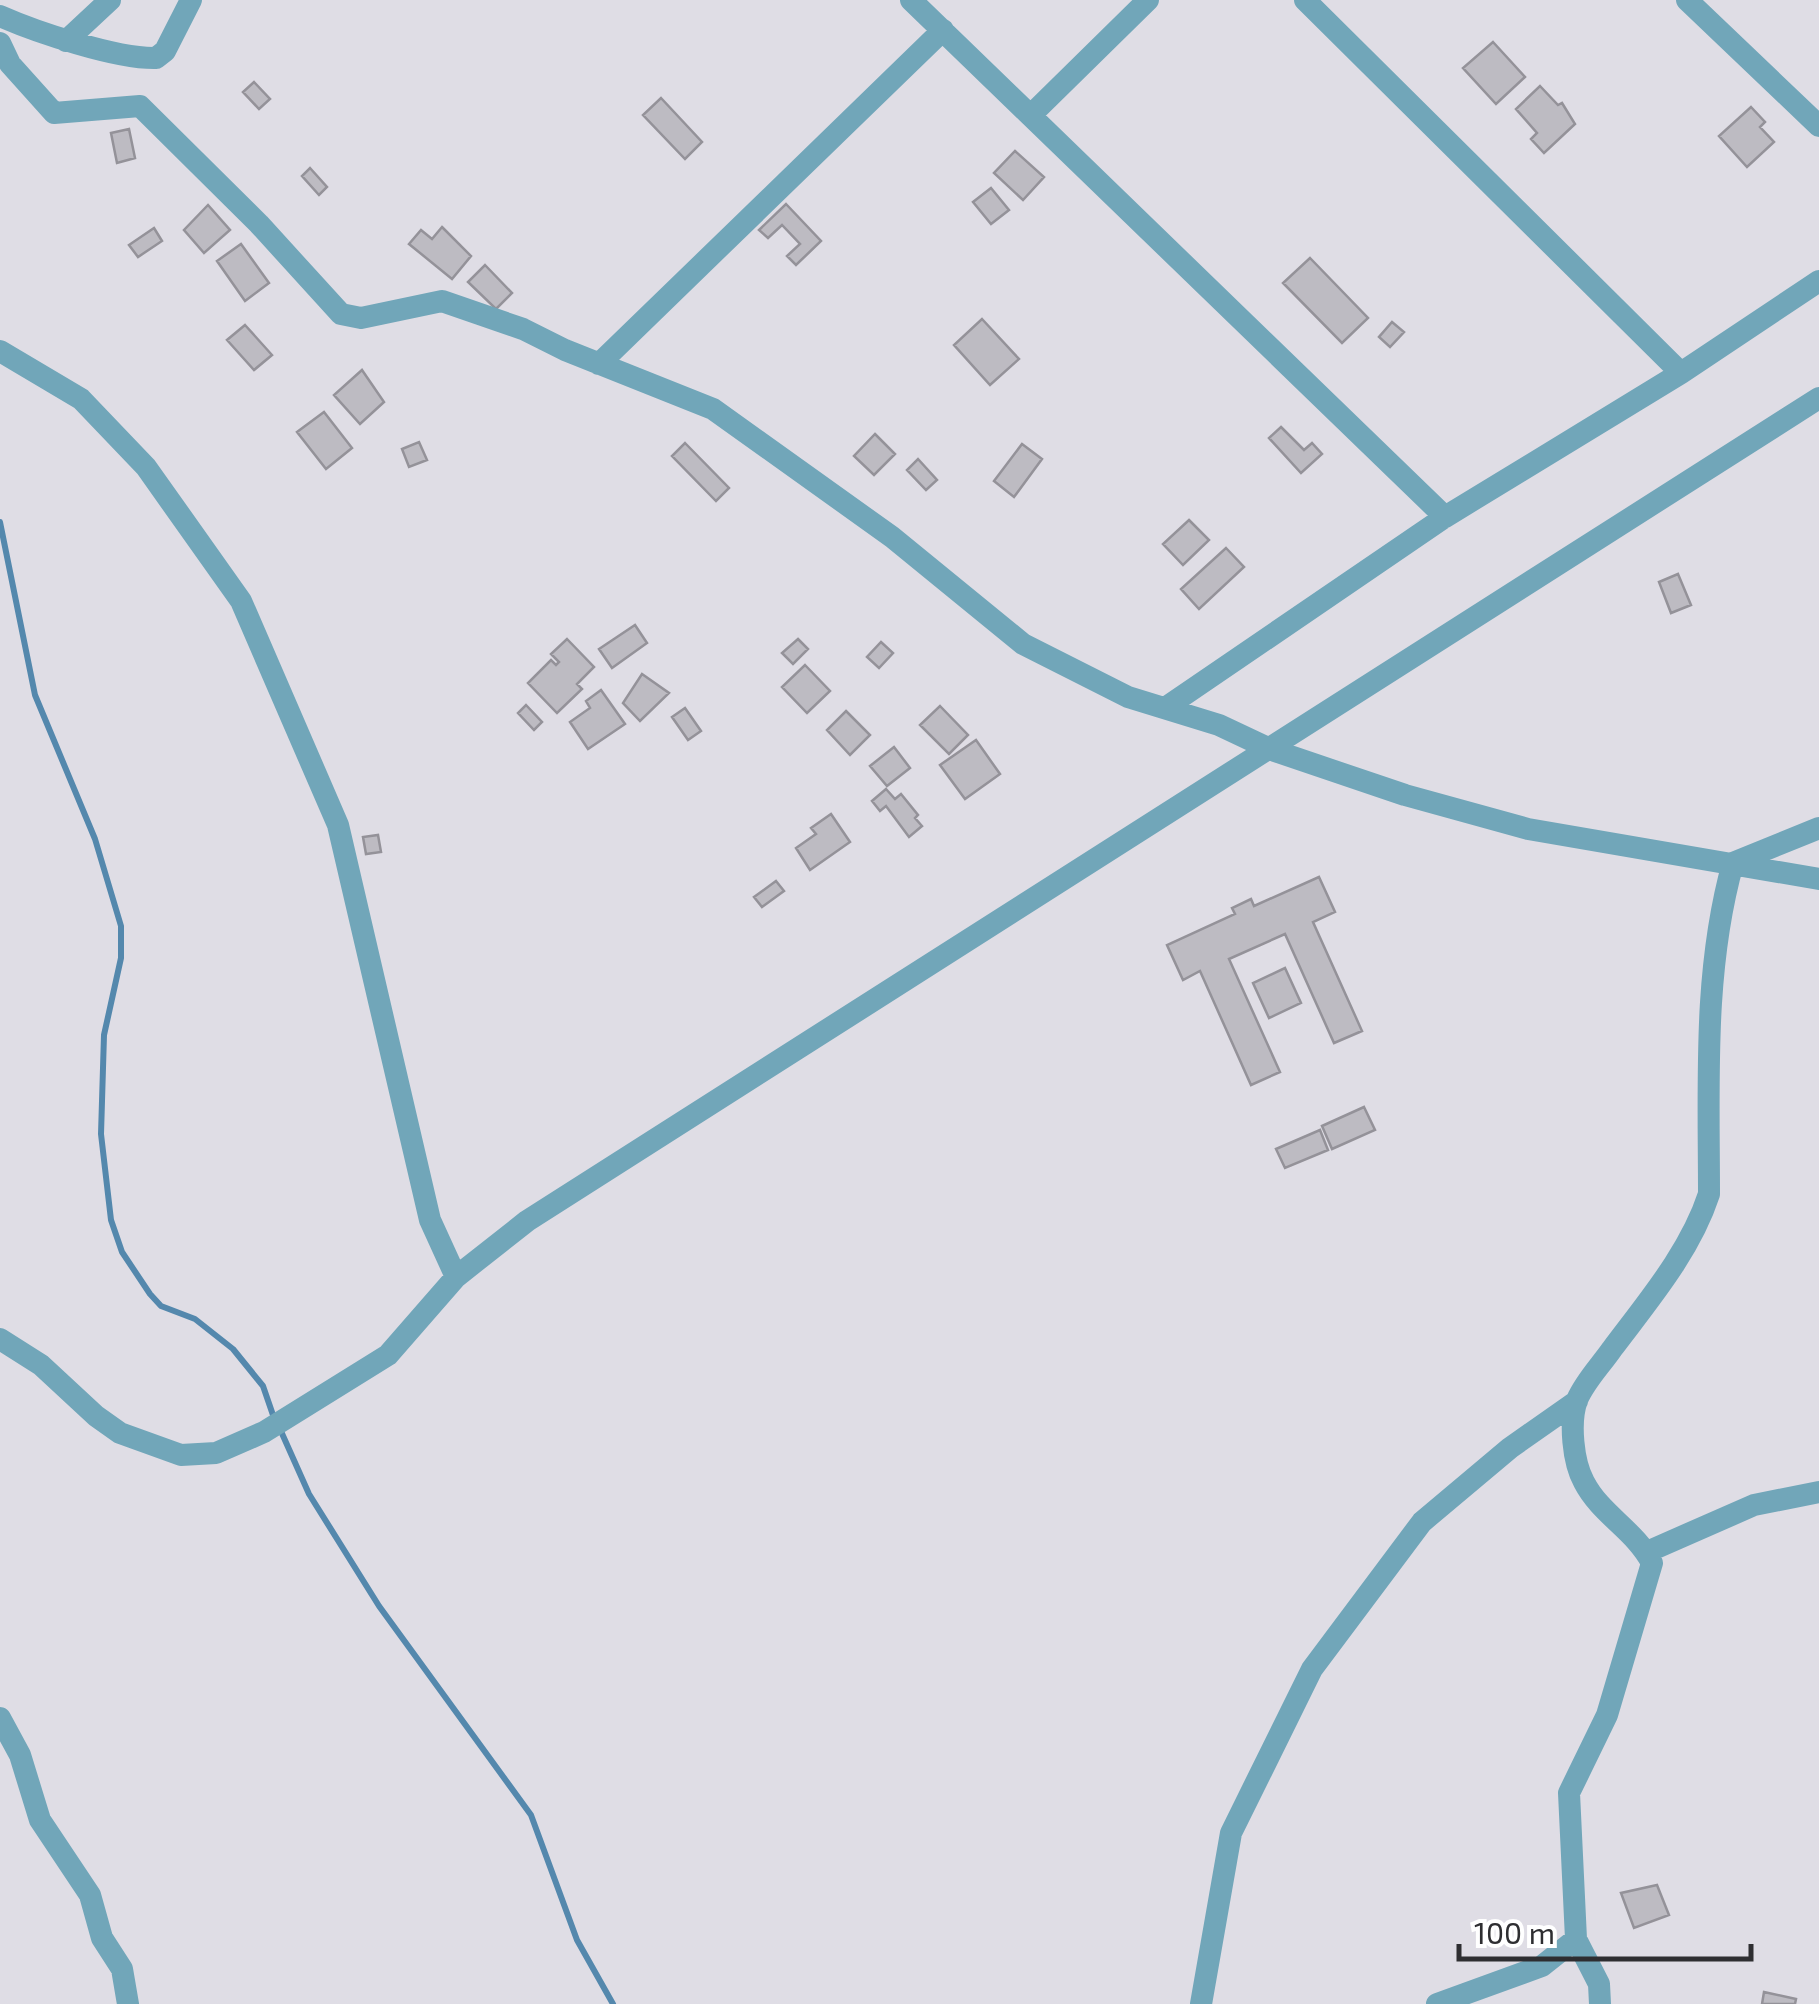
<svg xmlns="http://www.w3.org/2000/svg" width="1819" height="2004" viewBox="0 0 1819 2004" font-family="'Exo 2',sans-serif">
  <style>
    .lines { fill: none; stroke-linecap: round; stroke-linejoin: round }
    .stream { stroke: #5488ad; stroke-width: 6 }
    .building { fill: #bdbbc2; stroke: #949299; stroke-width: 2.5 }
    .minor { stroke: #71a6b9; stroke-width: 22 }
  </style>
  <rect width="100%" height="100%" fill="#dfdde5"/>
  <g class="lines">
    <!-- stream -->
    <path class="stream" d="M0 522 35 695 95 839 121 926V958L104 1035 101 1134 111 1220 122 1252 150 1294 161 1306 195 1319 233 1349 263 1386 274 1418
      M280 1429 309 1494 379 1606 531 1815 577 1940 613 2004"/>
  </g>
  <!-- building -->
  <path class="building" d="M1493 42 1525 77 1496 104 1463 68Z
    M254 82 270 99 259 109 243 92Z
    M1540 86 1558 105 1562 103 1575 124 1544 153 1531 139 1537 133 1516 109Z
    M661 98 702 142 685 159 643 115Z
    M1751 107 1765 122 1760 127 1774 142 1747 167 1719 136Z
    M129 129 135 158 117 163 111 133Z
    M1015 151 1044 177 1023 200 994 173Z
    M310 168 327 187 319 195 302 176Z
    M991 188 1009 210 991 224 973 202Z
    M786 204 821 241 796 265 787 256 800 244 782 225 768 238 759 230Z
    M208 205 230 230 204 253 184 230Z
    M442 227 471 256 452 279 409 244 421 230 432 239Z
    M154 228 162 241 138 257 129 245Z
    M241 244 269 283 245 301 217 261Z
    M1310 258 1368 318 1342 343 1283 283Z
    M485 265 512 293 496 309 468 282Z
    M982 319 1019 359 990 385 954 345Z
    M1392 322 1404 332 1390 347 1379 337Z
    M245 325 272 355 254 370 227 340Z
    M362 370 384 402 360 424 334 395Z
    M324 412 352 448 326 469 297 432Z
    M1281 427 1304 450 1312 443 1322 454 1301 473 1269 438Z
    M875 434 895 454 874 475 854 456Z
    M419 442 427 460 409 467 402 449Z
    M685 443 729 488 716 501 672 456Z
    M1022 444 1042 459 1014 497 994 481Z
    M918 459 937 480 926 490 907 470Z
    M1189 520 1209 540 1183 565 1163 544Z
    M1226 548 1244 567 1199 609 1181 589Z
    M1678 574 1691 605 1671 613 1659 582Z
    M635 625 647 643 612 668 599 649Z
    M567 639 594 667 577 684 582 689 557 713 528 683 551 660 556 665 559 662 551 654Z
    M798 639 808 649 793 664 782 653Z
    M881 642 893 653 879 668 867 657Z
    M805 665 830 691 807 713 782 687Z
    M642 674 669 693 640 721 623 703Z
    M601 690 625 724 588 749 570 722 590 708 586 701Z
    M526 705 542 722 534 730 518 713Z
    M940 706 968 735 949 754 920 725Z
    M685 708 701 731 688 740 672 717Z
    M846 711 870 735 850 755 827 730Z
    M976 740 1000 774 965 799 940 765Z
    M894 747 910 768 887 786 870 766Z
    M886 789 895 799 901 794 918 815 915 818 922 826 909 837 886 806 880 811 872 801Z
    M831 814 850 842 810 870 796 848 816 834 811 828Z
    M378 835 381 852 366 854 363 837Z
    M1319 877 1335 912 1313 922 1362 1031 1334 1043 1285 934 1229 959 1280 1072 1251 1085 1200 971 1183 980 1167 945 1235 914 1232 908 1251 899 1254 906Z
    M776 881 784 891 762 907 754 897Z
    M1285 968 1301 1003 1269 1018 1253 983Z
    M1364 1107 1375 1130 1332 1149 1322 1126Z
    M1320 1130 1328 1150 1285 1168 1276 1149Z
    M1657 1885 1669 1915 1634 1928 1621 1893Z
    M1764 1992 1796 1999 1795 2004H1762Z"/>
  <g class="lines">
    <!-- minor -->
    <path class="minor" d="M911 0 1445 517
      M1305 0 1681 373
      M1687 0 1819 126
      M0 16C36 32 117 59 156 58L165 51 191 0
      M66 41 110 0
      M0 43 10 64 54 113 140 106 259 224 341 314 361 318 442 301 523 329 565 350 713 409 892 537 1023 644 1128 697 1219 725 1272 750 1405 795 1528 829 1819 879
      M1033 113 1148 0
      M0 351 81 399 146 467 241 601 338 825 430 1220 456 1277
      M599 364 943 30
      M1165 708 1445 517 1681 373 1819 281
      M0 1339 41 1365 96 1416 120 1433 181 1455 216 1453 264 1432 388 1355 456 1277 527 1221 1819 398
      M1647 1552 1754 1505 1819 1492
      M0 1718 20 1755 40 1820 90 1895 102 1938 122 1969 128 2004
      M1576 1939 1599 1984 1600 2004
      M1201 2004 1231 1833 1312 1669 1422 1522 1510 1448 1577 1401
      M1437 2004 1542 1966 1576 1939 1569 1793 1607 1715 1652 1563C1635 1530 1601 1515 1584 1482 1573 1462 1569 1422 1577 1400 1585 1381 1601 1365 1612 1349 1648 1301 1690 1252 1709 1194 1709 1083 1703 970 1733 863L1819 828"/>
  </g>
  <!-- scale -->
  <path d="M1459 1944v15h292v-15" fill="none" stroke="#2e2e31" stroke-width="5"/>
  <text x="1474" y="1944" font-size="30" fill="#2e2e31" stroke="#ffffff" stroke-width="8" paint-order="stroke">100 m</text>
</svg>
